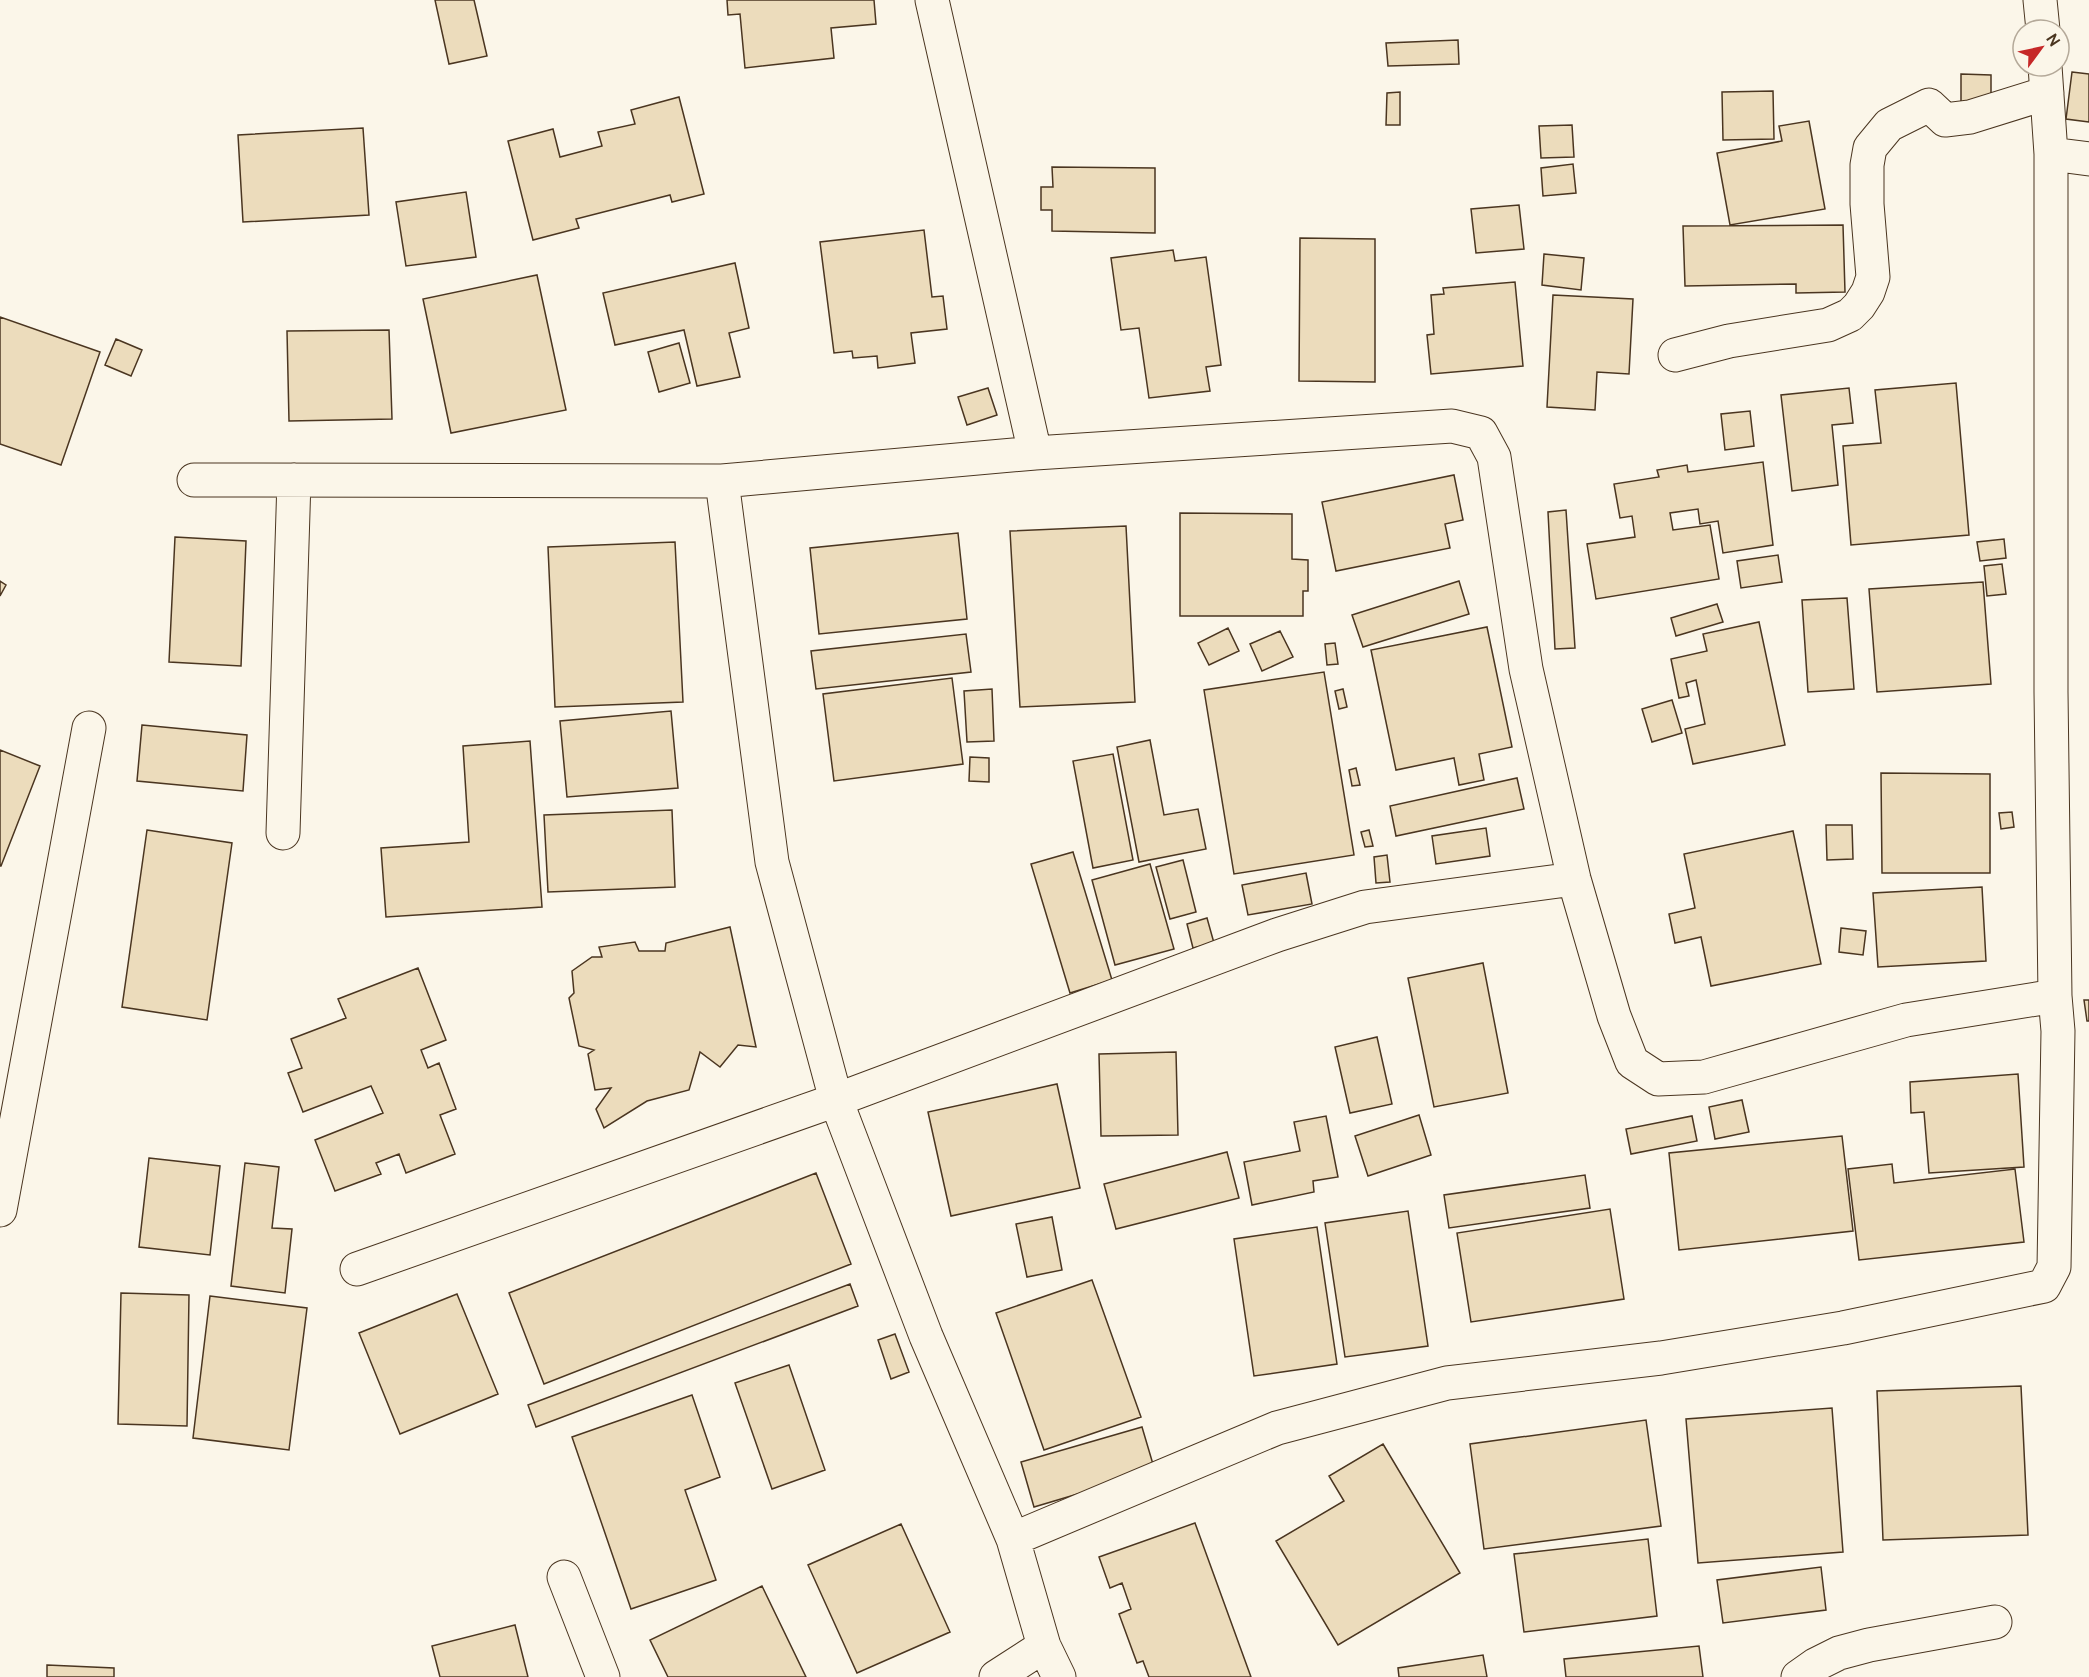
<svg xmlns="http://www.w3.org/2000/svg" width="2089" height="1677" viewBox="0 0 2089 1677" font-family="Cabin,sans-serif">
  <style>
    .building { fill: #ecdcbc; stroke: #4a3520; stroke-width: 1.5 }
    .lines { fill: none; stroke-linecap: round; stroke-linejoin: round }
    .minor-casing { stroke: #4a3520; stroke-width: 35 }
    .minor { stroke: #fbf6e9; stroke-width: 33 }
  </style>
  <rect width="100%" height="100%" fill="#fbf6e9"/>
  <!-- building -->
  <path class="building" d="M435 0H474L487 56 449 64Z
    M727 0H874L876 24 831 28 834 58 745 68 740 14 728 15Z
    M1458 40 1459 64 1388 66 1386 43Z
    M2072 72 2089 74V122L2066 119Z
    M1961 74 1991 75V106H1961Z
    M1773 91 1774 139 1723 140 1722 92Z
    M1400 92V125H1386L1387 93Z
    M679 97 704 194 672 202 670 195 576 219 579 228 533 240 508 141 553 129 560 157 602 146 598 132 635 124 631 110Z
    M1809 121 1825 209 1730 225 1717 153 1782 141 1779 126Z
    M1572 125 1574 157 1541 158 1539 126Z
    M363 128 369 215 243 222 238 135Z
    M1573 164 1576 193 1543 196 1541 168Z
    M1052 167 1155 168V233L1052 231V210H1041V187H1053Z
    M466 192 476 257 406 266 396 202Z
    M1519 205 1524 249 1476 253 1471 209Z
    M1843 225 1845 292 1796 293V284L1685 286 1683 226Z
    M924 230 932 297 943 296 947 329 911 333 915 363 878 368 877 356 853 358 852 351 834 353 820 242Z
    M1300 238 1375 239V382L1299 381Z
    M1173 250 1175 261 1206 257 1221 365 1206 367 1210 391 1149 398 1139 328 1121 330 1111 258Z
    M1544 254 1584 258 1581 290 1542 285Z
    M735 263 749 328 729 333 740 377 697 386 684 330 615 345 603 293Z
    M537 275 566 410 451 433 423 299Z
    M1515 282 1523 366 1431 374 1427 335 1434 334 1431 295 1444 294 1443 288Z
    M1553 295 1633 299 1629 374 1597 372 1595 410 1547 407Z
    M0 317 100 352 61 465 0 444Z
    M389 330 392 419 289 421 287 331Z
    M116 339 142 350 131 376 105 365Z
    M679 343 690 383 659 392 648 352Z
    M1956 383 1969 535 1851 545 1843 446 1881 443 1875 390Z
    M988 388 997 415 967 425 958 397Z
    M1849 388 1853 423 1832 425 1838 485 1792 491 1781 395Z
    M1750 411 1754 446 1725 450 1721 414Z
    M1763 462 1773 545 1723 553 1718 521 1700 524 1698 509 1670 513 1673 530 1710 525 1719 579 1596 599 1587 544 1635 537 1632 516 1620 518 1614 484 1659 477 1657 470 1687 465 1688 472Z
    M1454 475 1463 520 1445 524 1450 548 1336 571 1322 502Z
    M1566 510 1575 648 1555 649 1548 512Z
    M1180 513 1292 514V559L1308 560V591H1303V616H1180Z
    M1126 526 1135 702 1020 707 1010 531Z
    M958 533 967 619 819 634 810 548Z
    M175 537 246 541 241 666 169 662Z
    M2004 539 2006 558 1980 561 1977 542Z
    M675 542 683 702 555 707 548 547Z
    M1778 555 1782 582 1741 588 1737 561Z
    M2002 564 2006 594 1987 596 1984 566Z
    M0 581 6 585 0 596Z
    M1459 581 1469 614 1363 647 1352 615Z
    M1983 582 1991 684 1877 692 1869 589Z
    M1847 598 1854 689 1808 692 1802 600Z
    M1717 604 1723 622 1676 636 1671 618Z
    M1759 622 1785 745 1693 764 1685 729 1705 724 1696 680 1686 683 1689 696 1679 698 1671 659 1707 651 1703 634Z
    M1487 627 1512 747 1479 754 1484 780 1459 785 1454 758 1396 770 1371 650Z
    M1228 628 1239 651 1209 665 1198 643Z
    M1280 631 1293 657 1262 671 1250 644Z
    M966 634 971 672 816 689 811 651Z
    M1335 643 1338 664 1327 665 1325 644Z
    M1324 672 1354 855 1234 874 1204 690Z
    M952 678 963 764 834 781 823 694Z
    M992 689 994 741 967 742 964 691Z
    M1343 689 1347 707 1339 709 1335 691Z
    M1672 700 1682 733 1652 742 1642 709Z
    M671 711 678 788 567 797 560 721Z
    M142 725 247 735 243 791 137 781Z
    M1150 740 1164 815 1198 809 1206 849 1139 862 1117 747Z
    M530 741 542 907 386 917 381 848 469 842 463 746Z
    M0 750 40 766 1 866H0Z
    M1113 754 1133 860 1093 868 1073 761Z
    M970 757 989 758V782L969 781Z
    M1356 768 1360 785 1352 786 1349 770Z
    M1881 773 1990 774V873H1882Z
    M1517 778 1524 809 1396 836 1390 806Z
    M672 810 675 887 548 892 544 815Z
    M2012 812 2014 827 2001 829 1999 813Z
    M1826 825H1852L1853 859 1827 860Z
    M1486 828 1490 856 1436 864 1432 836Z
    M147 830 232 843 207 1020 122 1007Z
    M1369 830 1373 846 1365 847 1361 832Z
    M1793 831 1821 964 1711 986 1701 937 1675 943 1669 914 1695 908 1684 854Z
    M1073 852 1112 980 1070 993 1031 864Z
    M1387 855 1390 882 1376 883 1374 857Z
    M1183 860 1196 912 1170 919 1156 867Z
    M1150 864 1174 949 1115 965 1092 880Z
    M1306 873 1312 904 1248 915 1242 885Z
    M1982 887 1986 961 1878 967 1873 893Z
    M1207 918 1214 943 1193 948 1187 924Z
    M730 927 756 1047 738 1045 720 1067 700 1052 689 1090 647 1101 604 1128 596 1109 611 1088 595 1090 588 1054 594 1050 579 1046 569 998 574 993 572 971 592 957H602L599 947 635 942 639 951H665L666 943Z
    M1841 928 1866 931 1863 955 1839 952Z
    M1483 963 1508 1093 1434 1107 1408 978Z
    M418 968 446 1040 421 1050 428 1068 439 1063 456 1109 440 1115 455 1154 406 1173 399 1154 376 1163 381 1174 335 1191 315 1140 383 1113 371 1086 303 1112 288 1073 302 1068 291 1039 346 1018 338 999Z
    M2084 1000H2089V1021H2087Z
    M1377 1037 1392 1104 1350 1113 1335 1047Z
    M1176 1052 1178 1135 1101 1136 1099 1054Z
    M2018 1074 2024 1167 1929 1173 1924 1112 1911 1113 1910 1082Z
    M1057 1084 1080 1188 951 1216 928 1112Z
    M1742 1100 1749 1132 1715 1139 1709 1107Z
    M1419 1115 1431 1155 1368 1176 1355 1136Z
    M1326 1116 1338 1177 1313 1181 1314 1192 1252 1205 1244 1162 1300 1151 1294 1122Z
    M1692 1116 1697 1141 1631 1154 1626 1129Z
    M1842 1136 1853 1231 1679 1250 1669 1153Z
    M1227 1152 1239 1198 1116 1229 1104 1184Z
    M149 1158 220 1166 210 1255 139 1247Z
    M245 1163 279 1167 272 1228 292 1229 285 1293 231 1286Z
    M1892 1164 1894 1183 2015 1169 2024 1242 1859 1260 1848 1169Z
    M816 1173 851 1264 544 1384 509 1293Z
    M1585 1175 1590 1208 1449 1228 1444 1195Z
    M1610 1209 1624 1299 1471 1322 1457 1233Z
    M1408 1211 1428 1346 1345 1357 1325 1223Z
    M1052 1217 1062 1270 1027 1277 1016 1224Z
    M1317 1227 1337 1364 1254 1376 1234 1239Z
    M1092 1280 1141 1417 1044 1450 996 1313Z
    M850 1284 858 1306 536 1427 528 1405Z
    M121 1293 189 1295 187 1426 118 1424Z
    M457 1294 498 1394 400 1434 359 1333Z
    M210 1296 307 1308 289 1450 193 1438Z
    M895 1334 909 1372 891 1379 878 1340Z
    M789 1365 825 1470 772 1489 735 1383Z
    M2021 1386 2028 1535 1883 1540 1877 1391Z
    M692 1395 720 1477 685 1490 716 1580 631 1609 572 1437Z
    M1832 1408 1843 1552 1698 1563 1686 1419Z
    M1646 1420 1661 1526 1484 1549 1470 1444Z
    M1142 1427 1155 1471 1034 1507 1021 1462Z
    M1383 1444 1460 1573 1338 1645 1276 1541 1344 1501 1329 1476Z
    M1195 1523 1251 1677H1149L1143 1661 1137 1663 1119 1614 1131 1609 1122 1583 1110 1588 1099 1557Z
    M901 1524 950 1632 857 1673 808 1565Z
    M1648 1539 1657 1616 1524 1632 1514 1554Z
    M1821 1567 1826 1610 1723 1623 1717 1580Z
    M762 1586 806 1677H668L650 1640Z
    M515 1625 528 1677H440L432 1646Z
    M1699 1646 1703 1677H1566L1564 1659Z
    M1483 1655 1487 1677H1399L1398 1668Z
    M47 1665 114 1668V1677H47Z"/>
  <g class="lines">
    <!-- minor casing -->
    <g class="minor-casing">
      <path id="minor" d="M932 0 1035 453
        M2040 0 2043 30
        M2051 154 2089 159
        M1675 355 1729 341 1828 325 1850 315 1859 306 1868 292 1873 277 1867 204V165L1870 148 1889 125 1929 105 1945 120 1970 117 2047 93
        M194 480 722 481 1035 453 1452 426 1481 433 1494 457 1526 669 1574 879 1614 1016 1632 1062 1658 1079 1704 1077 1906 1020 2055 996
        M722 481 772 862 836 1100 926 1336 1013 1539 1044 1646 1059 1677
        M283 833 294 480
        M0 1210 89 728
        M357 1269 836 1100 1277 935 1365 907 1574 879
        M1013 1539 1277 1428 1447 1383 1661 1358 1843 1328 2044 1286 2054 1267 2058 1031 2055 996 2051 692V154L2045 66
        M564 1577 603 1677
        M996 1677 1044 1646
        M1798 1677 1815 1665 1839 1653 1869 1645 1995 1622"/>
    </g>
    <!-- minor -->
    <use href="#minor" class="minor"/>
  </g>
  <!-- north arrow -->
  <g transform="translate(2041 48) rotate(57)"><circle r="28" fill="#fbf6e9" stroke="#b4a999" stroke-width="1.5"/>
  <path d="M0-4.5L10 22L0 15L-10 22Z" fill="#c62828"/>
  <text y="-9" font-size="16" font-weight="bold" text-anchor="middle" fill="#4a3520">N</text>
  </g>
</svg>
